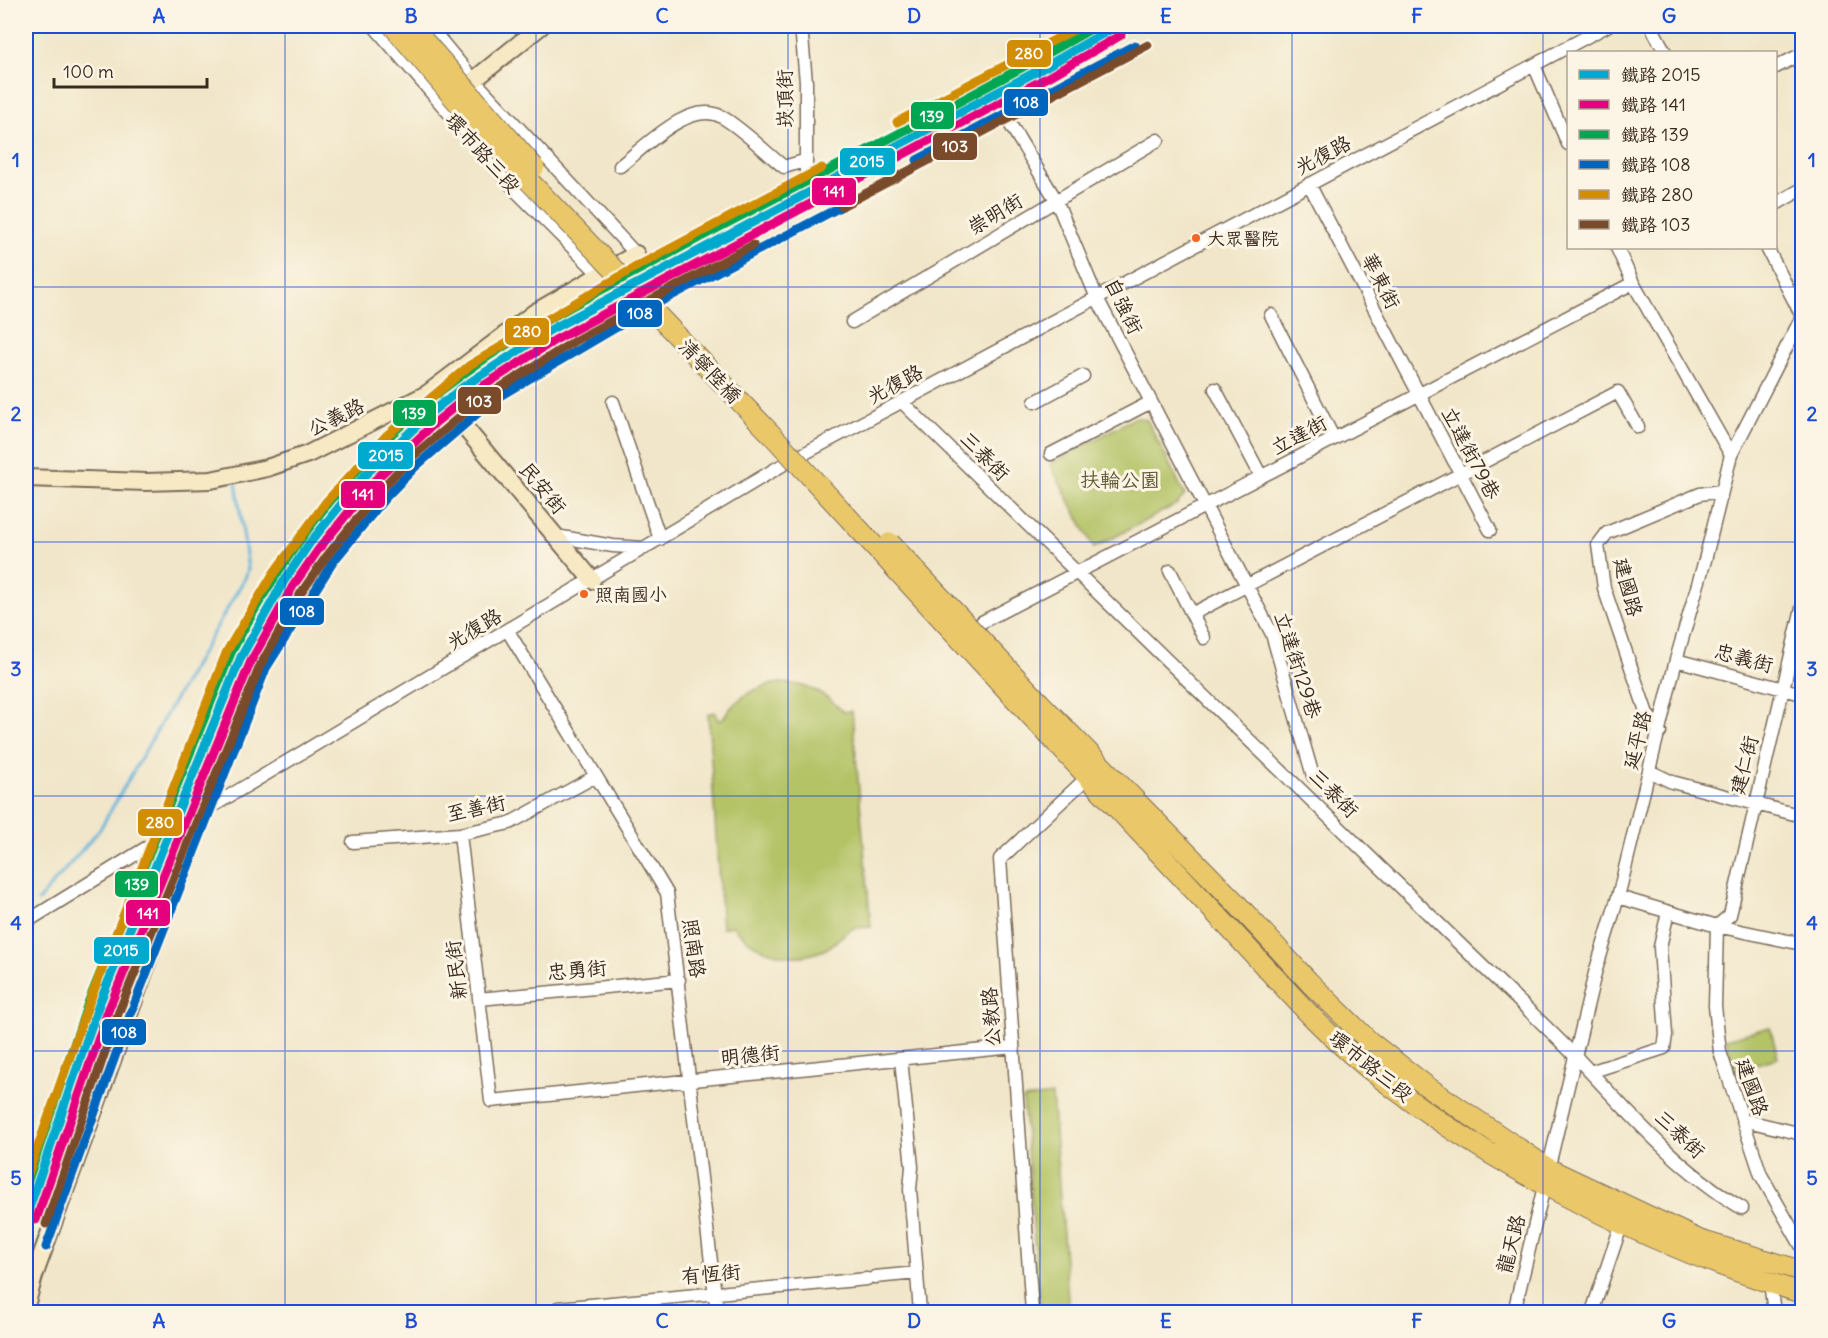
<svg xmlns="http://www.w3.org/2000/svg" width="1828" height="1338" viewBox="0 0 1828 1338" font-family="Delius,'LXGW WenKai TC',sans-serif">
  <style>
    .green { fill: #b3c366; stroke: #777642; stroke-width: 1.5 }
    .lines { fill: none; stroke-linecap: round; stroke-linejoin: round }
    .stream { stroke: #60b3dc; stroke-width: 3 }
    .street-tunnel { stroke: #cdc0a7; stroke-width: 12; stroke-dasharray: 12 6; stroke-linecap: butt }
    .street-casing { stroke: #7b6c5a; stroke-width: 15 }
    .secondary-casing { stroke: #7b6c5a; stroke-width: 20 }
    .primary-casing { stroke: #7b6c5a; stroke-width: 22 }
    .street { stroke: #fff; stroke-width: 12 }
    .secondary { stroke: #f7e9c3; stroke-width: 16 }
    .primary { stroke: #eac769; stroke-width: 20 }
    .secondary-bridge-casing { stroke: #7b6c5a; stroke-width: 20; stroke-linecap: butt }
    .primary-bridge-casing { stroke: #7b6c5a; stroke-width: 22; stroke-linecap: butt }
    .secondary-bridge { stroke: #f7e9c3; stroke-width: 16 }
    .primary-bridge { stroke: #eac769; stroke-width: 20 }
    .rail-1-casing { stroke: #fcf5e5; stroke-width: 14 }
    .rail-2-casing { stroke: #fcf5e5; stroke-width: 14 }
    .rail-3-casing { stroke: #fcf5e5; stroke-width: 14 }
    .rail-4-casing { stroke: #fcf5e5; stroke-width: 14 }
    .rail-5-casing { stroke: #fcf5e5; stroke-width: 14 }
    .rail-6-casing { stroke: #fcf5e5; stroke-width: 14 }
    .rail-1 { stroke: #00a9ce; stroke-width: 9 }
    .rail-2 { stroke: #e5007d; stroke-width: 9 }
    .rail-3 { stroke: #00a651; stroke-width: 9 }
    .rail-4 { stroke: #0065bd; stroke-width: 9 }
    .rail-5 { stroke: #d18d06; stroke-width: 9 }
    .rail-6 { stroke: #7a4b2a; stroke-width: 9 }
    .grid { fill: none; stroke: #1d4ed8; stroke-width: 1.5; stroke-opacity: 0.55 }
    .bus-dot { fill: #f26522; stroke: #fcf5e5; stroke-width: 2 }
    .labels { text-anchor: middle; stroke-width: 6; stroke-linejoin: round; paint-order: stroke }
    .bus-label { font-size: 18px; fill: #3b2a1e; stroke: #fcf5e5; text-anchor: start }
    .street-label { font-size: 20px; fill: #3b2a1e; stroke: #fcf5e5 }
    .park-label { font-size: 20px; fill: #5f5834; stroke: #fcf5e5 }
    .line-badge { stroke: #fcf5e5; stroke-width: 2 }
    .badge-label { font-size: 16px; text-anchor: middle; font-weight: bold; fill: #fff }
    .neatline { fill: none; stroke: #1d4ed8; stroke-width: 2 }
    .grid-label { font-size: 20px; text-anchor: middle; font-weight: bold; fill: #1d4ed8 }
  </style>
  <rect width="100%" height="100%" fill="#fcf5e5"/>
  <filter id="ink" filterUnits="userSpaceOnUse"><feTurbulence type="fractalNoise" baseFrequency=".0167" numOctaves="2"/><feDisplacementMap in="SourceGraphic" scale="12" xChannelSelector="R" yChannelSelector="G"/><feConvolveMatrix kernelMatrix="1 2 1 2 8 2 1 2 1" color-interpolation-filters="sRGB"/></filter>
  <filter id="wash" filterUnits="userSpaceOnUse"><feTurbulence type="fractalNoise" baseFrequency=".008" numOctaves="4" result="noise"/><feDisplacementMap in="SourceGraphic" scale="24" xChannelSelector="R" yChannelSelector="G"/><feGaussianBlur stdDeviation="1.35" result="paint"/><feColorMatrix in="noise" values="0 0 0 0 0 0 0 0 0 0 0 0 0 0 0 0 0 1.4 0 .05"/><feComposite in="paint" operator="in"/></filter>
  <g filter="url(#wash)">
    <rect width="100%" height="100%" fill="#f1e6c9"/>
    <!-- green -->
    <path class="green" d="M1136 417 1147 420 1185 495 1177 504 1094 548 1050 464Z
      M780 683C806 683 826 693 843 712L852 711 871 927C865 928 857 927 852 929 843 933 835 944 826 949 792 965 756 953 733 926L722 928 708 714 715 712 718 720 721 721C736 698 754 686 780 683Z
      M1770 1027 1778 1058 1734 1070 1726 1039Z
      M1052 1095 1069 1312H1040L1023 1099Z"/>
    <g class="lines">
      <!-- stream -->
      <path class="stream" d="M38 901 100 829 245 578 248 569 236 482"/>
    </g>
  </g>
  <g filter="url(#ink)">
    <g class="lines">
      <!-- street-tunnel -->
      <path class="street-tunnel" d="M806 172 822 200
        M146 848 203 812"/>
      <!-- street casing -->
      <g class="street-casing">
        <path id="street" d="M374 26 518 193 599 274
          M429 26 474 80 636 254
          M801 26 806 82V172
          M1651 26 1665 52
          M1534 65 1568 144
          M1776 67 1802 54
          M1010 124 1056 200 1097 298 1272 634 1313 776
          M620 166C645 147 690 99 722 117 744 130 764 151 784 167L804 161
          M1309 184 1490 530
          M1776 204 1802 189
          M1617 248 1633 283 1731 455
          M1767 248 1802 316
          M1271 315 1334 439
          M852 322 1158 140
          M1215 389 1261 476
          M613 402 660 539
          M902 402C1091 588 1283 772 1473 957 1508 991 1544 1024 1578 1059 1628 1112 1679 1171 1742 1208
          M1035 402 1083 376
          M461 423C524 373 594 328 664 289
          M1051 454 1151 402
          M556 536 613 546 645 548
          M1170 571 1204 638
          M1192 614 1618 392 1638 427
          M982 622 1633 283
          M508 631 667 893 717 1312
          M1676 660 1802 694
          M1660 732 1647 714 1604 588 1598 545 1607 533 1700 494 1721 491
          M1649 771 1672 782 1802 816
          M216 804 779 467 1607 26
          M460 834 491 1101 1013 1047
          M353 842 460 834 510 823 596 776
          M1618 897 1717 926 1802 944
          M26 922 146 848
          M1717 926 1715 1006 1720 1052 1761 1175 1802 1247
          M1717 926 1730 915 1802 608
          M479 999 679 980
          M901 1059 912 1167 910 1189 920 1312
          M1590 1072 1664 1048 1666 1035 1660 947 1668 912
          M1743 1120 1802 1134
          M875 1277 917 1273
          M1770 1283 1774 1312
          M558 1308 867 1279
          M1032 1312 1000 859 1092 773
          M1514 1312 1595 973 1618 897 1676 660 1705 560 1731 455 1802 317
          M1592 1312 1622 1223"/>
      </g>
      <!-- secondary casing -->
      <g class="secondary-casing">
        <path id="secondary" d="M474 80 541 26
          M26 478 146 482 211 480 267 468 308 454 427 394 534 313 636 254
          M207 799C225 755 240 707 260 664 293 596 389 447 461 423L592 580
          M26 1306 34 1276 195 832"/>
      </g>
      <!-- primary casing -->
      <g class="primary-casing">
        <path id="primary" d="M1040 703 1234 901 1309 982 1370 1042 1425 1085 1549 1169 1699 1240 1802 1271
          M1030 715C1097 787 1164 859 1232 931 1279 981 1324 1035 1379 1077 1502 1173 1653 1247 1802 1293"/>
      </g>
      <!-- street -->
      <use href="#street" class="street"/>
      <!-- secondary -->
      <use href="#secondary" class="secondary"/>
      <!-- primary -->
      <use href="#primary" class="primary"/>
      <!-- secondary-bridge casing -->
      <g class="secondary-bridge-casing">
        <path id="secondary-bridge" d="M195 832 207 799"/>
      </g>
      <!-- primary-bridge casing -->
      <g class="primary-bridge-casing">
        <path id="primary-bridge" d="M393 26 486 136 774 437 1030 715
          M411 26 534 167
          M890 543 1040 703"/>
      </g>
      <!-- secondary-bridge -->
      <use href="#secondary-bridge" class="secondary-bridge"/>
      <!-- primary-bridge -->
      <use href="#primary-bridge" class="primary-bridge"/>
      <!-- rail-1 casing -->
      <g class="rail-1-casing">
        <path id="rail-1" d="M26 1217 98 1007 241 657 284 581 309 544 365 475 429 414 463 387 550 330 1045 67 1116 26"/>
      </g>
      <!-- rail-2 casing -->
      <g class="rail-2-casing">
        <path id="rail-2" d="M36 1220 108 1011 251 661 293 586 318 550 373 482 436 422 469 395 555 340 1050 76 1121 35"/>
      </g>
      <!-- rail-3 casing -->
      <g class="rail-3-casing">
        <path id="rail-3" d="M26 1186 88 1003 231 653C279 560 341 477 420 408 495 343 585 299 671 253 813 177 957 106 1096 26"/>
      </g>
      <!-- rail-4 casing -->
      <g class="rail-4-casing">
        <path id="rail-4" d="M917 160 1135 45
          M46 1247 129 1018 266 668 333 562 386 497 415 467 493 400 654 305 842 206"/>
      </g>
      <!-- rail-5 casing -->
      <g class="rail-5-casing">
        <path id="rail-5" d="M897 122 1081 26
          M26 1180 89 1003 227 651 273 574 326 502 386 436 470 365 634 268 822 168"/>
      </g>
      <!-- rail-6 casing -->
      <g class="rail-6-casing">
        <path id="rail-6" d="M842 206 1148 45
          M46 1224 118 1014 260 666 301 593 326 557 382 488 412 457 476 403 576 340 753 245"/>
      </g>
      <!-- rail-1 -->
      <use href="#rail-1" class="rail-1"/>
      <!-- rail-2 -->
      <use href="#rail-2" class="rail-2"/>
      <!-- rail-3 -->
      <use href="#rail-3" class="rail-3"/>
      <!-- rail-4 -->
      <use href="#rail-4" class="rail-4"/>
      <!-- rail-5 -->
      <use href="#rail-5" class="rail-5"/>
      <!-- rail-6 -->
      <use href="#rail-6" class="rail-6"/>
    </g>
  </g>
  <!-- grid -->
  <path class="grid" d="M285 26V1312M536 26V1312M788 26V1312M1040 26V1312M1292 26V1312M1543 26V1312M26 287H1802M26 542H1802M26 796H1802M26 1051H1802"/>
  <!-- markers -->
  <g class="bus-dot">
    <circle cx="1196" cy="238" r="5"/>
    <circle cx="584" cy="594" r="5"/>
  </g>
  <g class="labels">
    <!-- bus labels -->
    <g class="bus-label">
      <text x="1207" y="245">大眾醫院</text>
      <text x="595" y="601">照南國小</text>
    </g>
    <!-- street labels -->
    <g class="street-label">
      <text transform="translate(785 99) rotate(-91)" y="7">崁頂街</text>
      <text transform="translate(483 153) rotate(48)" y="7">環市路三段</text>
      <text transform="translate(1323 155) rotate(-28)" y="7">光復路</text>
      <text transform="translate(995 214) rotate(-31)" y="7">崇明街</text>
      <text transform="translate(1381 281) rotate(63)" y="7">華東街</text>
      <text transform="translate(1124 306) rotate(64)" y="7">自強街</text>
      <text transform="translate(710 371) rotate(46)" y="7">清寧陸橋</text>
      <text transform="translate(895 384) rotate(-28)" y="7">光復路</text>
      <text transform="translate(336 417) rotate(-26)" y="7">公義路</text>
      <text transform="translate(1299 435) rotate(-28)" y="7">立達街</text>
      <text transform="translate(1471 453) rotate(62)" y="7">立達街79巷</text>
      <text transform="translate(985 456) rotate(45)" y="7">三泰街</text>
      <text transform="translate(543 488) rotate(50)" y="7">民安街</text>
      <text transform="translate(1628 587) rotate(75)" y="7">建國路</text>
      <text transform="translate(474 629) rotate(-31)" y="7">光復路</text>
      <text transform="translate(1744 658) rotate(15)" y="7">忠義街</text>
      <text transform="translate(1298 665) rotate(72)" y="7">立達街129巷</text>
      <text transform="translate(1637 740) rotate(-76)" y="7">延平路</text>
      <text transform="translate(1744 765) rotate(-76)" y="7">建仁街</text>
      <text transform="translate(1334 793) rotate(45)" y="7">三泰街</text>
      <text transform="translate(476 808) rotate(-12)" y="7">至善街</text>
      <text transform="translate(694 948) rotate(82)" y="7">照南路</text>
      <text transform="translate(456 970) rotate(-97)" y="7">新民街</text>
      <text transform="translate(577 970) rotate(-5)" y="7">忠勇街</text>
      <text transform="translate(991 1017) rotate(-94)" y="7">公教路</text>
      <text transform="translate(750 1055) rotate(-6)" y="7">明德街</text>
      <text transform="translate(1371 1066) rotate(39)" y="7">環市路三段</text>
      <text transform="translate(1752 1087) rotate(71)" y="7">建國路</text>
      <text transform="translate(1680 1134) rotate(43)" y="7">三泰街</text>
      <text transform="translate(1511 1244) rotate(-76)" y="7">龍天路</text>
      <text transform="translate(711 1274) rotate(-5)" y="7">有恆街</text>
    </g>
    <!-- park labels -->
    <g class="park-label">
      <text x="1120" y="487">扶輪公園</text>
    </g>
  </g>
  <g class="line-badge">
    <rect x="1006" y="39" width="46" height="29" rx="6" fill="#d18d06"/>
    <rect x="1003" y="88" width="46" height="29" rx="6" fill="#0065bd"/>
    <rect x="910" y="101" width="45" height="29" rx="6" fill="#00a651"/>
    <rect x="932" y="132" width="46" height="29" rx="6" fill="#7a4b2a"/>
    <rect x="839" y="147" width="57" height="29" rx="6" fill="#00a9ce"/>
    <rect x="811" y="177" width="46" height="29" rx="6" fill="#e5007d"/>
    <rect x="617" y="299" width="46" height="29" rx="6" fill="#0065bd"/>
    <rect x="504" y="317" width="46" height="29" rx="6" fill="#d18d06"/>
    <rect x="457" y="386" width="45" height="29" rx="6" fill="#7a4b2a"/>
    <rect x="392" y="399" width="45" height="28" rx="6" fill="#00a651"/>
    <rect x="357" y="441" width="57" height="29" rx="6" fill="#00a9ce"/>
    <rect x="340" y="480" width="46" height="29" rx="6" fill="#e5007d"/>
    <rect x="279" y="597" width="46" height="29" rx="6" fill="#0065bd"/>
    <rect x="137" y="808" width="46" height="29" rx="6" fill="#d18d06"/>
    <rect x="114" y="870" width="45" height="28" rx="6" fill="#00a651"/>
    <rect x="125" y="899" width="46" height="28" rx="6" fill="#e5007d"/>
    <rect x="93" y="936" width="57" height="29" rx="6" fill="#00a9ce"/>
    <rect x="101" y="1018" width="46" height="28" rx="6" fill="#0065bd"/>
  </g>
  <g class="badge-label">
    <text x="1029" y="59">280</text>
    <text x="1026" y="108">108</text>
    <text x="932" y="122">139</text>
    <text x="955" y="152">103</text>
    <text x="867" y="167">2015</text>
    <text x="834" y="197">141</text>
    <text x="640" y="319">108</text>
    <text x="527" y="337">280</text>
    <text x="479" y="407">103</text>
    <text x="414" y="419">139</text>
    <text x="386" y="461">2015</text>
    <text x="363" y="500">141</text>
    <text x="302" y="617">108</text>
    <text x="160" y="828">280</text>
    <text x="137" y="890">139</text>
    <text x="148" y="919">141</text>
    <text x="121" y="956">2015</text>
    <text x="124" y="1038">108</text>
  </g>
  <!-- margin -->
  <rect width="1828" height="1338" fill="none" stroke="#fcf5e5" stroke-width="66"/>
  <!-- legend -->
  <rect x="1567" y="51" width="210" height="198" fill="#fcf5e5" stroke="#afa495" stroke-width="1.5"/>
  <rect x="1579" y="70" width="30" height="9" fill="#00a9ce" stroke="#afa495" stroke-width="1.5"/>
  <text x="1621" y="81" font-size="18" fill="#3b2a1e">鐵路 2015</text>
  <rect x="1579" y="100" width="30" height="9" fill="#e5007d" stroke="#afa495" stroke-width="1.5"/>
  <text x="1621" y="111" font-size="18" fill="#3b2a1e">鐵路 141</text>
  <rect x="1579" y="130" width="30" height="9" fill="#00a651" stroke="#afa495" stroke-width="1.5"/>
  <text x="1621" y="141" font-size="18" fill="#3b2a1e">鐵路 139</text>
  <rect x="1579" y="160" width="30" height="9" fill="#0065bd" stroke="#afa495" stroke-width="1.5"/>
  <text x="1621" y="171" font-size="18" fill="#3b2a1e">鐵路 108</text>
  <rect x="1579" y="190" width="30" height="9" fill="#d18d06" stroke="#afa495" stroke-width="1.5"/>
  <text x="1621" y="201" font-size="18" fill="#3b2a1e">鐵路 280</text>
  <rect x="1579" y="220" width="30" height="9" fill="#7a4b2a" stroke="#afa495" stroke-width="1.5"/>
  <text x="1621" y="231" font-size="18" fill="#3b2a1e">鐵路 103</text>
  <!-- scale -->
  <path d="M54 78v9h153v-9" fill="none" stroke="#3b2a1e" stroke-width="3"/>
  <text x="63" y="78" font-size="18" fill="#3b2a1e" stroke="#fcf5e5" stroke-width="4.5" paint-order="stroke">100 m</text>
  <rect x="33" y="33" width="1762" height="1272" class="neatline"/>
  <g class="grid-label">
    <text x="159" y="23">A</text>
    <text x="411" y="23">B</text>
    <text x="662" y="23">C</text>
    <text x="914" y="23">D</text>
    <text x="1166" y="23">E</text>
    <text x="1417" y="23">F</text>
    <text x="1669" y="23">G</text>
    <text x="16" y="167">1</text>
    <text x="1812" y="167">1</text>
    <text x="16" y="421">2</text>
    <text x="1812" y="421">2</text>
    <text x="16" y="676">3</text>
    <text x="1812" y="676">3</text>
    <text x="16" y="930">4</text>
    <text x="1812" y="930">4</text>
    <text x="16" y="1185">5</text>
    <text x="1812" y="1185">5</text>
    <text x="159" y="1328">A</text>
    <text x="411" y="1328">B</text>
    <text x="662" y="1328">C</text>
    <text x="914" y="1328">D</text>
    <text x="1166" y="1328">E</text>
    <text x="1417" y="1328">F</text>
    <text x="1669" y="1328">G</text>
  </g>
</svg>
